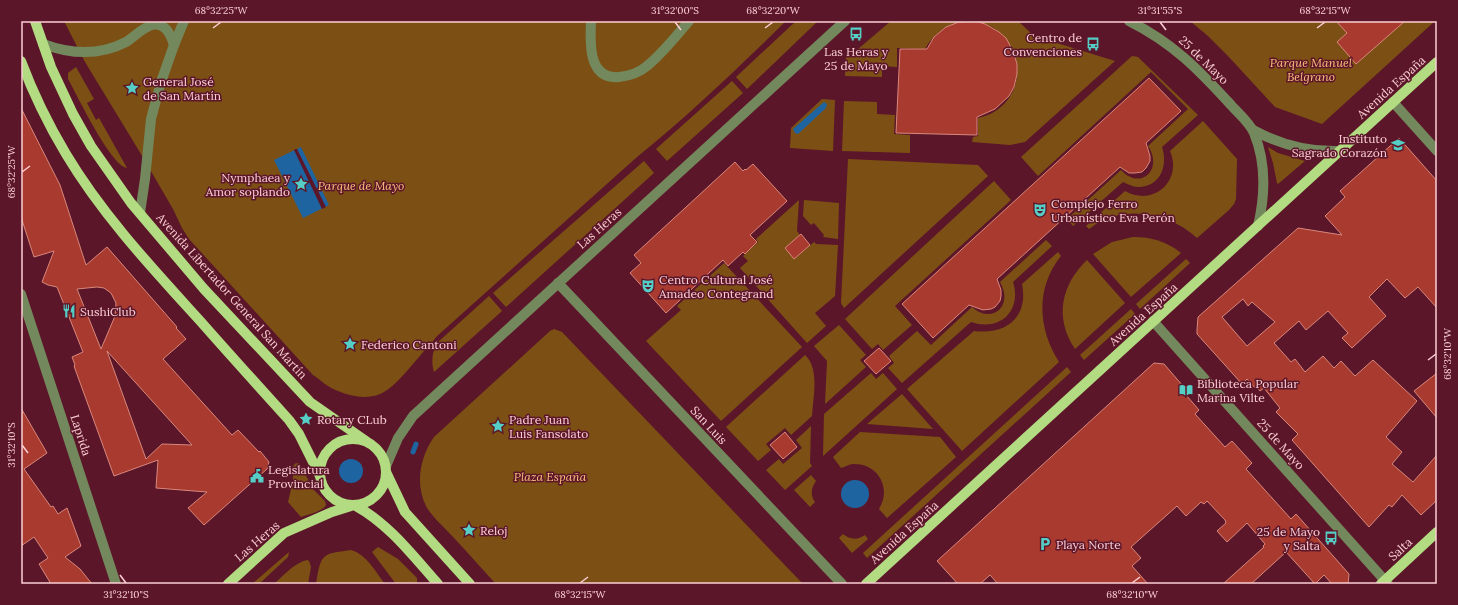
<svg xmlns="http://www.w3.org/2000/svg" width="1458" height="605" font-family="Lora,serif">
<style>
.green{fill:#7c5014}
.water{fill:#1e64a1}
.pier{fill:#5c1629}
.lines{fill:none;stroke-linecap:round;stroke-linejoin:round}
.stream{stroke:#1e64a1;stroke-width:5}
.building{fill:#a93a2f;stroke:#d9887c;fill-rule:evenodd}
.minor{stroke:#74885d;stroke-width:10}
.major{stroke:#b3dc82;stroke-width:10}
.ticks{fill:none;stroke:#fbcfd5;stroke-width:1.5}
.labels{text-anchor:middle;dominant-baseline:central;stroke-width:3;stroke-linejoin:round;paint-order:stroke}
.poi-label{font-size:12px;fill:#fbcfd5;stroke:#5c1629;text-anchor:start}
.street-label{font-size:12px;fill:#fbcfd5;stroke:#5c1629}
.park-label{font-size:12px;font-style:italic;fill:#fcc17f;stroke:#5c1629}
.neatline{fill:none;stroke:#fbcfd5;stroke-width:1.5}
.ticks-label{font-size:10px;text-anchor:middle;fill:#fbcfd5}
</style>
<rect width="100%" height="100%" fill="#5c1629"/>
<g class="green">
<path d="M64,21H786C738,68 689,115 637,157L436,337L429,347L425,350C414,362 398,384 384,392C368,402 343,395 328,386C323,383 318,378 313,375L189,239L182,228L173,209L141,154L85,62Z"/>
<polygon points="796,21 818,21 747,89 736,77"/>
<path d="M891,21H966C948,23 934,33 925,49L897,48V67L882,66V77L845,76L846,55H851Z"/>
<path d="M973,21H1018L1034,36L1115,61L1025,142L1010,145L972,142L973,137L978,136V118C1033,106 1029,29 973,21Z"/>
<polygon points="1190,21 1435,21 1322,124 1275,107 1228,56 1208,36"/>
<path d="M1132,56L1138,57L1142,61L1198,115L1162,147C1168,165 1161,187 1138,187C1133,187 1128,184 1123,182L1073,226L1067,219L1121,170C1140,191 1164,170 1148,146L1188,109L1151,72L1038,176L1021,157Z"/>
<path d="M76,67L94,99L87,103L96,120L99,118L127,168C111,166 77,95 68,79V73Z"/>
<polygon points="732,81 743,93 667,161 656,149"/>
<polygon points="822,99 835,100 833,151 790,148 791,128"/>
<polygon points="844,101 877,102 877,114 895,115 894,134 910,135 910,153 842,151"/>
<path d="M1203,121L1237,159L1236,199L1234,204L1229,210L1197,238C1174,217 1141,208 1111,217C1103,219 1096,224 1089,229L1086,226L1125,191C1153,207 1183,181 1170,151Z"/>
<polygon points="1268,147 1278,153 1305,161 1278,184 1277,183 1273,163"/>
<polygon points="848,159 978,165 988,176 844,308 841,303"/>
<polygon points="644,161 654,173 506,307 493,293"/>
<polygon points="994,181 1011,200 895,306 912,325 883,350 878,344 872,349 845,319"/>
<polygon points="799,200 797,231 800,235 785,248 794,259 814,242 816,244 838,245 835,296 815,313 826,326 807,343 740,268 748,261 743,256 758,242 756,239"/>
<polygon points="804,200 839,203 838,239 823,237 824,235 814,223 811,225 803,216"/>
<path d="M1133,237C1151,237 1166,241 1181,253L1131,297L1093,254L1112,242Z"/>
<path d="M1046,240L1052,246L1013,282C1022,311 1000,332 971,322L902,383L888,368L894,363L889,356L917,331L931,345L972,307C992,325 1014,306 1000,282Z"/>
<path d="M1058,252L1061,256C1035,288 1038,329 1059,362L962,451L907,389L974,331C1005,335 1029,318 1022,284Z"/>
<polygon points="1186,259 1190,263 1140,309 1136,304"/>
<path d="M1087,260L1125,303L1075,349C1054,318 1061,285 1087,260Z"/>
<polygon points="724,263 802,347 721,421 646,341 681,310 677,306"/>
<path d="M489,296L502,311L434,372C431,362 432,352 437,343Z"/>
<polygon points="1131,309 1135,314 1084,360 1080,355"/>
<polygon points="839,325 866,355 860,360 866,367 825,404 827,361 814,346"/>
<path d="M554,329L562,332L803,584H496C482,569 469,554 455,539C447,530 431,516 426,506C415,484 420,457 434,437L550,331Z"/>
<path d="M805,355C820,369 813,397 812,416L791,435L785,428L766,444L771,450L758,461L726,427Z"/>
<polygon points="1067,367 1071,372 867,558 863,553"/>
<polygon points="871,373 876,379 883,373 897,389 823,456 824,414"/>
<polygon points="902,394 933,429 867,424"/>
<polygon points="811,426 810,463 812,466 785,490 766,470 779,459 783,464 802,448 796,440"/>
<path d="M860,432L940,437L956,457L887,518L879,509C892,488 878,463 853,464C849,464 845,467 841,468L833,457Z"/>
<path d="M296,463L300,464L313,489L325,501L326,505C322,512 309,514 301,517L288,502L293,481V466Z"/>
<path d="M811,475L816,481C811,488 810,495 815,502L810,507L794,490Z"/>
<path d="M843,534C850,540 858,540 865,535L868,539L852,553L839,538Z"/>
<polygon points="378,547 398,559 417,578 417,584 396,584 372,552"/>
<path d="M351,550C367,555 375,571 385,584H316C321,554 321,554 351,550Z"/>
<polygon points="289,552 288,557 259,584 252,584"/>
<path d="M307,560L309,561L311,567L308,584H274C283,576 294,563 307,560Z"/>
</g>
<g class="water">
<polygon points="824,102 827,104 826,108 798,134 795,133 793,129 794,128"/>
<polygon points="301,147 329,205 303,218 274,160"/>
<circle cx="351" cy="471" r="12"/>
<circle cx="855" cy="494" r="14"/>
</g>
<polygon class="pier" points="295,149 297,149 326,207 322,209 294,150"/>
<g class="lines">
<polyline class="stream" points="413,452 416,444"/>
</g>
<g class="building">
<polygon points="975,21 985,24 999,32 1006,38 1013,51 1017,64 1017,74 1014,87 1009,96 995,109 977,117 977,135 896,133 900,49 927,49 934,37 946,27 959,22"/>
<polygon points="1336,21 1405,21 1356,64 1337,42 1347,33"/>
<polygon points="1149,78 1181,111 1146,143 1150,156 1150,161 1146,168 1142,172 1135,173 1129,173 1120,167 997,279 1001,290 1001,296 1000,301 995,307 991,309 983,310 969,305 933,338 902,304"/>
<path d="M21,108L60,185L86,265L107,247L177,327L176,328L186,339L163,359L232,435L238,430L259,452L260,451L269,462L267,469L204,525L188,508L207,492L156,488L158,460L114,476L74,366L75,365L72,357L83,352L57,287L48,285L42,282L54,251L34,257L21,217ZM97,287L104,288L111,293L116,303L115,316L101,349L77,289ZM107,351L192,445L162,444L146,459Z"/>
<path d="M1399,138L1437,181V308L1418,287L1405,298L1387,279L1369,297L1386,316L1352,348L1342,338L1348,333L1328,311L1306,330L1299,321L1274,343L1291,362L1295,359L1305,372L1323,356L1334,368L1341,361L1355,376L1373,360L1417,401L1386,437L1402,452L1392,464L1413,482L1437,455V500L1421,515L1402,495L1392,507L1389,505L1369,527L1292,440L1298,434L1276,412L1280,408L1264,388L1260,391L1256,387L1255,388L1247,379L1242,384L1197,334V330L1198,317L1298,228L1342,235L1325,216L1345,197L1340,191ZM1243,299L1248,306L1252,302L1275,322L1247,346L1222,317Z"/>
<polygon points="735,162 743,171 745,169 746,170 753,164 787,201 750,235 757,242 745,254 743,252 728,266 723,260 666,313 630,273 641,263 634,255"/>
<polygon points="801,234 810,245 794,259 785,248"/>
<polygon points="879,348 891,361 876,374 864,361"/>
<polygon points="1154,363 1164,364 1183,386 1180,388 1199,410 1195,414 1225,447 1232,441 1252,463 1246,469 1291,519 1296,514 1349,574 1348,584 1332,584 1324,575 1315,584 1286,552 1251,584 1223,584 1264,547 1263,546 1265,544 1247,523 1227,542 1217,531 1226,523 1225,520 1207,501 1204,504 1201,502 1186,516 1177,506 1131,547 1141,558 1132,566 1148,584 998,584 990,575 980,584 958,584 937,561"/>
<polygon points="1437,373 1437,418 1414,391"/>
<polygon points="21,408 47,453 24,469 51,507 53,506 58,514 67,508 81,546 65,557 80,569 92,584 51,584 39,564 48,558 34,537 21,546"/>
<polygon points="785,432 797,447 783,459 770,445"/>
</g>
<g class="lines">
<g class="minor">
<path d="M591,21C590,43 588,80 619,77C629,76 640,72 647,66C663,53 676,36 689,21"/>
<path d="M1129,21C1173,43 1198,69 1231,105C1238,113 1250,123 1254,133C1266,162 1265,196 1258,226"/>
<path d="M43,44C70,54 99,56 126,42C134,37 142,28 152,25C165,22 171,35 174,45"/>
<polyline points="1393,102 1437,151"/>
<path d="M1253,130C1279,144 1309,152 1339,151"/>
<polyline points="140,213 145,179 151,119 161,82 174,45 184,21"/>
<polyline points="558,283 842,584"/>
<polyline points="21,294 116,584"/>
<polyline points="1153,321 1388,584"/>
<polyline points="386,466 398,438 413,416 845,21"/>
</g>
<g class="major">
<polyline points="35,21 51,67 73,114 91,146 131,203 204,289 310,402 366,441"/>
<path d="M21,61C33,93 48,124 66,154C103,216 154,270 202,323C231,356 260,388 289,420L299,434L320,476"/>
<circle cx="353" cy="472" r="33"/>
<polyline points="386,472 405,512 470,584"/>
<path d="M356,506C389,524 413,556 438,584"/>
<polyline points="228,584 284,533 332,512 351,506"/>
<polyline points="866,584 1437,62"/>
<polyline points="1381,584 1437,532"/>
</g>
</g>
<path class="ticks" d="M675,22L681,30M1160,22L1166,30M213,28L221,22M765,28L773,22M1317,28L1325,22M22,172L30,166M1428,360L1436,354M22,445L28,453M120,575L126,583M580,583L588,577M1132,583L1140,577"/>
<defs>
<g id="bus-bare" transform="scale(1.08)"><path d="M-5-6H5V4H4V6H2V4H-2V6H-4V4H-5ZM-3.5-4V0h7V-4ZM-3.5 1.2v1.5H-2V1.2ZM2 1.2v1.5H3.5V1.2Z" fill="#55cec5" stroke="#5c1629" stroke-width="2.5" paint-order="stroke"/></g>
<g id="sight-bare" transform="scale(1.08)"><path d="M0-6L1.8-2.2L6-1.7L2.9 1.2L3.7 5.4L0 3.3L-3.7 5.4L-2.9 1.2L-6-1.7L-1.8-2.2Z" fill="#55cec5" stroke="#5c1629" stroke-width="2.5" paint-order="stroke"/></g>
<g id="school-bare" transform="scale(1.08)"><path d="M0-5L7-2L0 1L-7-2ZM-4 1L0 2.5L4 1V4Q0 6-4 4Z" fill="#55cec5" stroke="#5c1629" stroke-width="2.5" paint-order="stroke"/></g>
<g id="theatre-bare" transform="scale(1.08)"><path d="M-5-5.5Q0-4 5-5.5V0Q5 5 0 6Q-5 5-5 0ZM-3.3-2.5H-1v1.5H-3.3ZM1-2.5H3.3v1.5H1ZM-2.8 1Q0 5.5 2.8 1Z" fill="#55cec5" stroke="#5c1629" stroke-width="2.5" paint-order="stroke"/></g>
<g id="restaurant-bare" transform="scale(1.08)"><path d="M-5-6h1v4h1v-4h1v4h1v-4h1v5L-1.5 .5V6h-2V.5L-5-1ZM5-6V6H3V1.5H1.5Q1.5-4 5-6Z" fill="#55cec5" stroke="#5c1629" stroke-width="2.5" paint-order="stroke"/></g>
<g id="library-bare" transform="scale(1.08)"><path d="M-6-4Q-3-5.5-.7-3.5V5Q-3 3-6 4ZM6-4Q3-5.5 .7-3.5V5Q3 3 6 4Z" fill="#55cec5" stroke="#5c1629" stroke-width="2.5" paint-order="stroke"/></g>
<g id="civic-bare" transform="scale(1.08)"><path d="M-.6-6.5H3V-4.5H.6V-3L4-1V1h2V6H-6V1h2V-1L-.6-3ZM-1.2 2.5V6h2.4V2.5Z" fill="#55cec5" stroke="#5c1629" stroke-width="2.5" paint-order="stroke"/></g>
<g id="parking-bare" transform="scale(1.08)"><path d="M-3.5-5.5H1a3.5 3.5 0 0 1 0 7H-1V5.5H-3.5ZM-1-3.4V-.6H.8a1.4 1.4 0 0 0 0-2.8Z" fill="#55cec5" stroke="#5c1629" stroke-width="2.5" paint-order="stroke"/></g>
</defs>
<g fill-rule="evenodd">
<use href="#bus-bare" x="856" y="34"/>
<use href="#bus-bare" x="1093" y="44"/>
<use href="#sight-bare" x="132" y="88"/>
<use href="#school-bare" x="1398" y="145"/>
<use href="#sight-bare" x="301" y="184"/>
<use href="#theatre-bare" x="1040" y="210"/>
<use href="#theatre-bare" x="648" y="286"/>
<use href="#restaurant-bare" x="69" y="311"/>
<use href="#sight-bare" x="350" y="344"/>
<use href="#library-bare" x="1186" y="390"/>
<use href="#sight-bare" x="306" y="419"/>
<use href="#sight-bare" x="498" y="426"/>
<use href="#civic-bare" x="257" y="476"/>
<use href="#sight-bare" x="469" y="530"/>
<use href="#bus-bare" x="1331" y="538"/>
<use href="#parking-bare" x="1045" y="544"/>
</g>
<g class="labels">
<g class="poi-label">
<text x="1082" y="37" text-anchor="end">Centro de<tspan x="1082" dy="14">Convenciones</tspan></text>
<text x="856" y="51" text-anchor="middle">Las Heras y<tspan x="856" dy="14">25 de Mayo</tspan></text>
<text x="143" y="81">General José<tspan x="143" dy="14">de San Martín</tspan></text>
<text x="1387" y="138" text-anchor="end">Instituto<tspan x="1387" dy="14">Sagrado Corazón</tspan></text>
<text x="290" y="177" text-anchor="end">Nymphaea y<tspan x="290" dy="14">Amor soplando</tspan></text>
<text x="1051" y="203">Complejo Ferro<tspan x="1051" dy="14">Urbanístico Eva Perón</tspan></text>
<text x="659" y="279">Centro Cultural José<tspan x="659" dy="14">Amadeo Contegrand</tspan></text>
<text x="80" y="311">SushiClub</text>
<text x="361" y="344">Federico Cantoni</text>
<text x="1197" y="383">Biblioteca Popular<tspan x="1197" dy="14">Marina Vilte</tspan></text>
<text x="317" y="419">Rotary CLub</text>
<text x="509" y="419">Padre Juan<tspan x="509" dy="14">Luis Fansolato</tspan></text>
<text x="268" y="469">Legislatura<tspan x="268" dy="14">Provincial</tspan></text>
<text x="480" y="530">Reloj</text>
<text x="1320" y="531" text-anchor="end">25 de Mayo<tspan x="1320" dy="14">y Salta</tspan></text>
<text x="1056" y="544">Playa Norte</text>
</g>
<g class="street-label">
<text transform="translate(1204 60) rotate(44)">25 de Mayo</text>
<text transform="translate(1391 87) rotate(-42)">Avenida España</text>
<text transform="translate(599 228) rotate(-42)">Las Heras</text>
<text transform="translate(232 296) rotate(48)">Avenida Libertador General San Martín</text>
<text transform="translate(1143 314) rotate(-42)">Avenida España</text>
<text transform="translate(709 425) rotate(47)">San Luis</text>
<text transform="translate(81 435) rotate(72)">Laprida</text>
<text transform="translate(1281 444) rotate(48)">25 de Mayo</text>
<text transform="translate(904 532) rotate(-42)">Avenida España</text>
<text transform="translate(257 541) rotate(-41)">Las Heras</text>
<text transform="translate(1400 549) rotate(-43)">Salta</text>
</g>
<g class="park-label">
<text x="1311" y="62">Parque Manuel<tspan x="1311" dy="14">Belgrano</tspan></text>
<text x="361" y="185">Parque de Mayo</text>
<text x="550" y="476">Plaza España</text>
</g>
</g>
<rect width="1458" height="605" fill="none" stroke="#5c1629" stroke-width="44"/>
<rect x="22" y="22" width="1414" height="561" class="neatline"/>
<g class="ticks-label">
<text x="221" y="14">68°32'25"W</text>
<text x="675" y="14">31°32'00"S</text>
<text x="773" y="14">68°32'20"W</text>
<text x="1160" y="14">31°31'55"S</text>
<text x="1325" y="14">68°32'15"W</text>
<text transform="translate(11 172) rotate(-90)" y="4">68°32'25"W</text>
<text transform="translate(1447 354) rotate(-90)" y="4">68°32'10"W</text>
<text transform="translate(11 445) rotate(-90)" y="4">31°32'10"S</text>
<text x="126" y="598">31°32'10"S</text>
<text x="580" y="598">68°32'15"W</text>
<text x="1132" y="598">68°32'10"W</text>
</g>
</svg>
